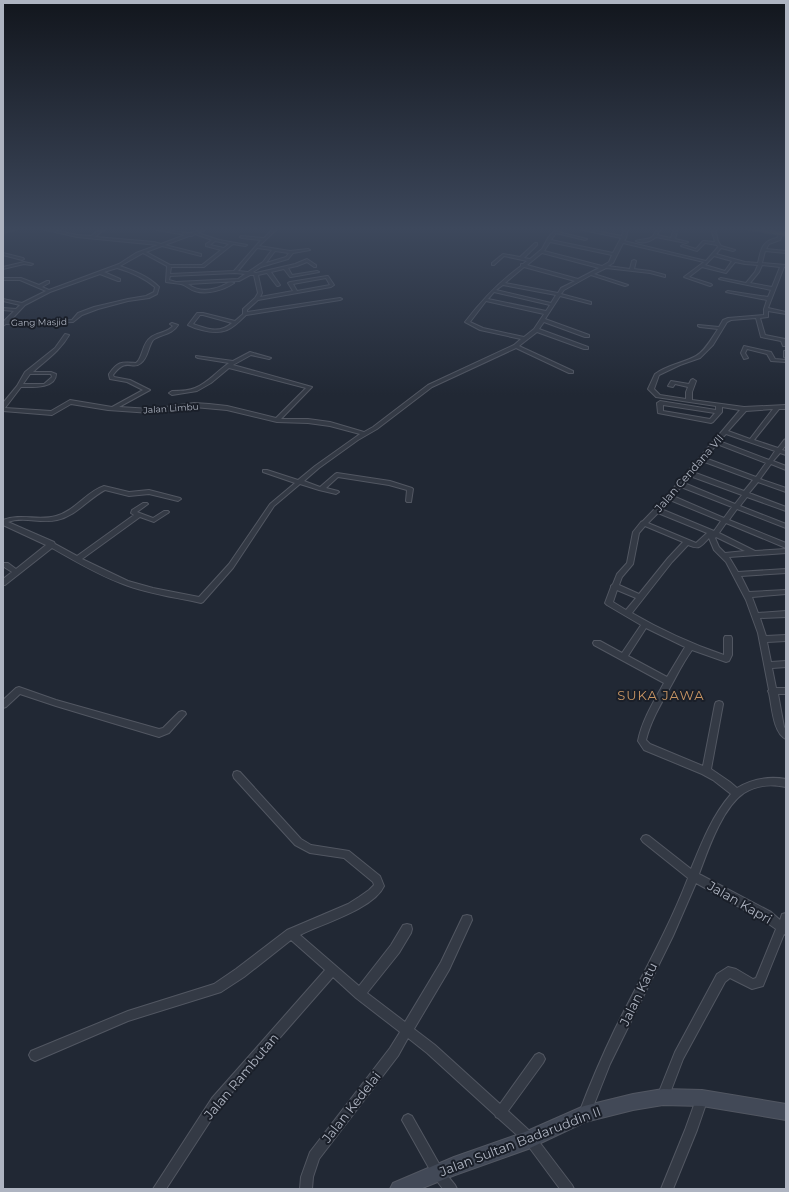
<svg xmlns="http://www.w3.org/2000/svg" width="789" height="1192" font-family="Montserrat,sans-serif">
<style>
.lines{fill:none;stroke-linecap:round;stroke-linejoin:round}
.street-casing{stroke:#525762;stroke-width:2}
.secondary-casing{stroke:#525762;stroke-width:2}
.highway-casing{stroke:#3f444f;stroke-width:2}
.street{fill:#343a45;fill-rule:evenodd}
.secondary{fill:#424957;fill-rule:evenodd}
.highway{fill:#6a6252;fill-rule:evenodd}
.labels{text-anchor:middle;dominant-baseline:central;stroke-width:4;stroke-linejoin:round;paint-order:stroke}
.far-street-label{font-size:9px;fill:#aeb4c1;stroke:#1a1f29}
.street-label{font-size:11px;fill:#aeb4c1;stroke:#1a1f29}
.quarter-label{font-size:13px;letter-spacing:1px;fill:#c89563;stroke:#1a1f29}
.near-street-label{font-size:13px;fill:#aeb4c1;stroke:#1a1f29}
</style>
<rect width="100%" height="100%" fill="#212834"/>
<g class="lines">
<g class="street-casing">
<g id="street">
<polygon points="16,228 21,228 3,233 3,231"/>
<path d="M38,228H44L77,235L91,236L102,228H106L95,237L154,242L161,244L185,235L153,229L151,228C163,228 175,232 187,233C194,234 201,228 209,228L198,233L219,240L247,245L245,246L233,244L204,267H171L170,274L234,271L261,240L242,238L240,237L241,236L264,238L274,228H278L259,246L290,251L308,249L310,250L293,253L288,259L261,267L253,272L256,273L295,264L307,259L316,265V267H314L307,262L297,266L288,268L292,275L317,271L319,272L291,277H290L284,269L271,272L280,285L278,286H277L267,273L258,275L262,293L260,297L293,291L288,283L290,282L327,276H328L334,285L331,287L258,300L247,310V312L340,298L342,299L340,300L246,315C232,329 224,336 202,330C197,329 192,327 188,325L197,313H203L235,321L243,314V309L255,298L258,293L254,275H250L239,281L188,284C198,292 210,291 222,286C226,284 230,281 234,283C224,290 207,295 195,291C190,290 186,285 181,284C176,283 171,283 166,282L167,266L143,253L120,266C134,271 148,276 159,287L157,294L149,298L128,301L98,309L82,315L73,322L6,324L3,326V322L14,311L3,310V308L16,309L20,305L3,301V299L22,303L46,291L20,280H3V278H21L39,285L47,281H49V283L42,287L49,290L119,264L136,253L158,245L77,237ZM195,234L212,240L206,244V246L221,250L202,265H170L146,252L162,246L201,256V254L165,245L189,236H192ZM215,241L229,244L224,248L210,245ZM257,248L272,250L263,262L248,272L238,271ZM275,251L289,253L286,257L266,263ZM117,268C131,272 144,278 155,287L154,292L146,296L128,299L94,307L78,313L72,320L9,322L25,305L50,292L100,274L118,281H120V279L104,272ZM235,273L245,274L238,279L176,282L169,280L170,276ZM326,278L330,285L297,291L293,284ZM200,315H203L232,323C219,334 208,329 193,324Z"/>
<path d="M557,228H561L558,232L587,239L585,240L556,233L551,240L613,253L621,238L574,228H580L622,236L624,228H628L626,238L624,241L706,261L718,247L717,245L705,243L697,251L681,246L683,245L696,249L703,241L715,242L711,228H715L718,241L721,246L735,250L733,251L721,248L716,254L745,262L758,263C761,249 762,241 777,238L779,233L781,232L783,233L780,240L769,244L766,249L786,251V253L765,251L762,263L786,265V267H784L768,308L786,312V314L768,311V317L760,318L765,335L785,339L786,346H783L781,341L761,337L756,318L731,320L727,322L713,345L700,358L680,365L659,375L654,389L660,395L686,399V392L688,387L675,384L673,387L668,386L671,381L689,384L691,380L693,379L696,381L692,392V400L744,407L786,405V409H779L754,440L778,448L784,440L786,439V445L782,450L786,451V455L780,453L773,461L786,466V470L771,464L760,479L786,488V492L758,482L749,493L786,507V511L747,497L740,506L786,524V528L737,509L729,520L786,543V548L726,523L719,533L755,551L786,549V553L729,557L738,572L786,569V573L741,576L749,592L786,590V594L752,597L758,613L786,611V617L760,618L766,636L786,635V641L767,642L771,662L786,661V667L772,668L776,688H786V694H778L784,727L786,729V739C773,733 772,706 769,693L768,691L769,690L758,633L746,600L726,562L714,550L709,538C700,547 700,550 688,545L672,562L632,613C661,630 692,644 724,655V638L725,636H731L732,638V655L729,661L726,662L692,650C684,661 678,673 672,684C662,702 651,720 646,740L650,744L703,766L715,704L716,702L719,701L722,702L723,704L711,769L730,782L737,788C752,779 769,776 786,779V787C772,784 756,785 744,793C722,808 708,850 699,874L771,912L780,920L782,914L786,913V935L784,934L763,986L752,989L730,978L725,982L683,1059L667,1101L663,1103L659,1101L657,1097L675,1052L717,974L728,967L736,969L753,979L756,978L776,929L763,920L696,883L673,936L610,1064L589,1117L585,1119L581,1117L579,1113C590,1084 602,1056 615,1029C640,979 668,930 688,878L643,842L641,839L643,836L646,835L649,836L691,869C702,842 712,816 731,794L713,780L702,774L644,750L638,741C642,720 654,701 664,683L594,645L593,643L594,641H600L622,653L641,625L607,605L605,603L611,587V586L613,584L617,574L627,563L633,532L641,522L643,521L667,496L740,410L722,407V412L713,422L711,423L658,413L657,403L660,401L716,410V406L656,397L648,389L655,374C667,365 683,363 696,356C705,351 712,338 718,329L700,327L698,326V325L719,327L723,320L728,318L764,315V309L767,300L726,292L728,291L768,297L771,290L719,279L721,278L746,283L755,272L758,265L745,264L735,262L726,273L702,267L689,277L711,284L712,285L710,286L684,277L704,262L623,243L613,263L608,266L630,269L632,261L634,260L636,261L634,269L650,271L665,275V277L650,273L606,268L594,274L628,285L625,286L591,275L564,290L561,294L591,302V304L560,296L545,319L589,335V337H585L544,322L539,329L588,347V349H584L537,332L519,346L573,371V373H569L516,348L432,387L377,429L358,440L319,468L304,481L320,487L335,474L337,473L390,481L412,488L413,489L411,502H407L406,501L407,490L389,485L338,477L326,488L338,491L339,492L336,494L319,490L300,484L274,506L233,568L203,602L201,603C175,597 148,594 123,584C98,575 75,561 52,548L5,585H3V579L12,572L4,567V563H8L16,569L46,545L3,525V520C21,513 38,521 56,516C75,511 86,492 104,486L129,492L149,490L180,498L181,499L178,501L149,494L129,496L105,490C88,499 76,516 57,520C41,524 23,516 8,522L54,542L55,544L77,556L134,515L131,513L132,510L143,503H147L148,504L137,512L153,518L164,511H168L169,512L168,513L154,522L140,517L82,559L128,581L153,588L199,597L229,564L270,504L295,483L263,472V470H267L298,480L315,466L360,434L330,426L308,423L277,422L227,410L194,407L151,413L108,410L71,404L52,415L3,411V403L17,386L25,372L55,348L65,334L69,335C60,351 46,360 33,372H51L56,374C56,389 31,387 21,387L5,408L51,411L70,400L112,407L143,390L127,382L110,379L109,375V374C118,361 121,362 136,363L138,361C143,354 143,343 150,338C157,332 167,333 173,326L170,324L172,323L178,325C172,335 161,334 153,340C148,347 148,358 141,363C132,371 127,356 113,375L114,377L130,380L150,390L119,407L151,409L194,403L209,404L227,406L276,418L306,388L229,368L211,383L197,391L172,395L169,393L172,391C179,391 188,391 195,388C208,383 217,371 229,363L198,358L196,357V356L233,361L250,352L271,358L269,359L251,355L233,365L312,387L281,419H308L330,422L364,432L373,427L428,385L514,345L521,339L480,330L465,322C482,300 499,282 521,266V264H523L527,261L504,256L494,265H492V263L503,254L520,257L535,243H537V245L524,258L530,259L542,249L548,238ZM550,242L612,255L609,262L602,266L544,251ZM542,253L599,268L578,279L527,265ZM714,256L732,261L725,271L705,265ZM762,265L780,267L772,287L750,283L759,272ZM524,267L575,281L561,288L558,293L505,283ZM503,285L556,295L551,303L496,290ZM494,292L550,305L546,311L488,299ZM486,301L544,314L534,329L524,337L483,328L470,322ZM30,374H51L52,377L44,384H23ZM663,405L715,413L710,419L663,411ZM773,409L750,439L728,431L746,411ZM726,434L775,451L769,460L719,441ZM717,444L766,463L756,477L705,458ZM702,461L753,480L744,491L693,472ZM690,476L742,495L735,504L684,483ZM681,487L732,507L724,518L673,496ZM670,500L721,521L714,531L661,509ZM658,513L707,533L696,543L648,523ZM645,526L683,542L668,558L639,594L619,585L622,577L633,564L639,533ZM716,537L745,551L725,553L719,547L715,538ZM617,590L636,598L626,610L613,602ZM646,628L685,647L667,677L628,656Z"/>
<path d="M657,228H661L657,235L671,238L674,228H678L675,239L688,242L686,243L656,237C650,242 643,244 636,241C647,237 652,243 657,228Z"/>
<polygon points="3,253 23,258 24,259 22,260 3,255"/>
<polygon points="24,262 33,264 31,265 24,264 3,269 3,267"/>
<polygon points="744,346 771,352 775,359 786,360 786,362 771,361 767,354 747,349 745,353 748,358 744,359 741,353"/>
<polygon points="784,351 786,351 786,358 784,357"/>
<polygon points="19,687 56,700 159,729 163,728 179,712 182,711 185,712 186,714 169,733 159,737 56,706 20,694 6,707 3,708 3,700 16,688"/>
<path d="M237,771L240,772L301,839L311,845L349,851L380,876L384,886C374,909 321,924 300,935L359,986L391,945L403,925L407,924L411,925L412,929L411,933L399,953L367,993L405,1022L441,962L463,916L467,915L471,916L472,920L449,970L414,1029L435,1045L500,1104L535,1055L539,1053L543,1055L545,1059L543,1063L508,1111L534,1135L572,1185L574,1189H560L526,1143L498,1118L496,1117L495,1115L427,1053L408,1038L398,1056L319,1159L313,1177L312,1189H300L301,1177L310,1152L390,1048L400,1032L356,998L333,977L220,1106L166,1189H153L212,1098L325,970L291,940L244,977L221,992L128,1021L35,1061L31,1059L29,1055L31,1051L128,1011L214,984L236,969L287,930L348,904L359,897L369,890L374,885L373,882L344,858L310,853L295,845L234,778L233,775L234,772Z"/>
<polygon points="702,1092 706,1094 708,1098 697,1130 673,1189 661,1189 685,1130 698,1094"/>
<polygon points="408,1114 412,1116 442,1169 455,1185 457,1189 443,1189 434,1177 402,1120 404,1116"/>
</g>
</g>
<g class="secondary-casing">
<polygon id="secondary" points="663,1089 702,1090 786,1104 786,1120 702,1106 663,1105 633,1110 585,1122 528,1149 455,1175 420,1189 390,1189 393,1183 454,1157 525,1132 584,1106 633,1094"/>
</g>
<g class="highway-casing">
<polygon id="highway" points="738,228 753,228 786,232 786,236"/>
</g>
<use href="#street" class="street"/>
<use href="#secondary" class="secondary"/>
<use href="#highway" class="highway"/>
</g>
<linearGradient id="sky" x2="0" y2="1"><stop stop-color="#12161d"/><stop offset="0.58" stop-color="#3d485c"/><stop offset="1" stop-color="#3d485c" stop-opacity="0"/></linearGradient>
<rect width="789" height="395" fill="url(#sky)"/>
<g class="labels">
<g class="far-street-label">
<text transform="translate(39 322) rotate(-1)">Gang Masjid</text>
<text transform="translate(171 408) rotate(-4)">Jalan Limbu</text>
</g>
<g class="street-label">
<text transform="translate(689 473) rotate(-49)">Jalan Cendana VII</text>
</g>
<g class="quarter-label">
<text x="661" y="695">SUKA JAWA</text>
</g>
<g class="near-street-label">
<text transform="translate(740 902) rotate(30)">Jalan Kapri</text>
<text transform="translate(638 994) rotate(-64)">Jalan Katu</text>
<text transform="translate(241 1076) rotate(-50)">Jalan Rambutan</text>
<text transform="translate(351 1107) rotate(-52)">Jalan Kedelai</text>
<text transform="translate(520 1141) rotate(-21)">Jalan Sultan Badaruddin II</text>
</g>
</g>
<rect width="789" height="1192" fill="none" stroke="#aeb4c1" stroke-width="8"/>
</svg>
